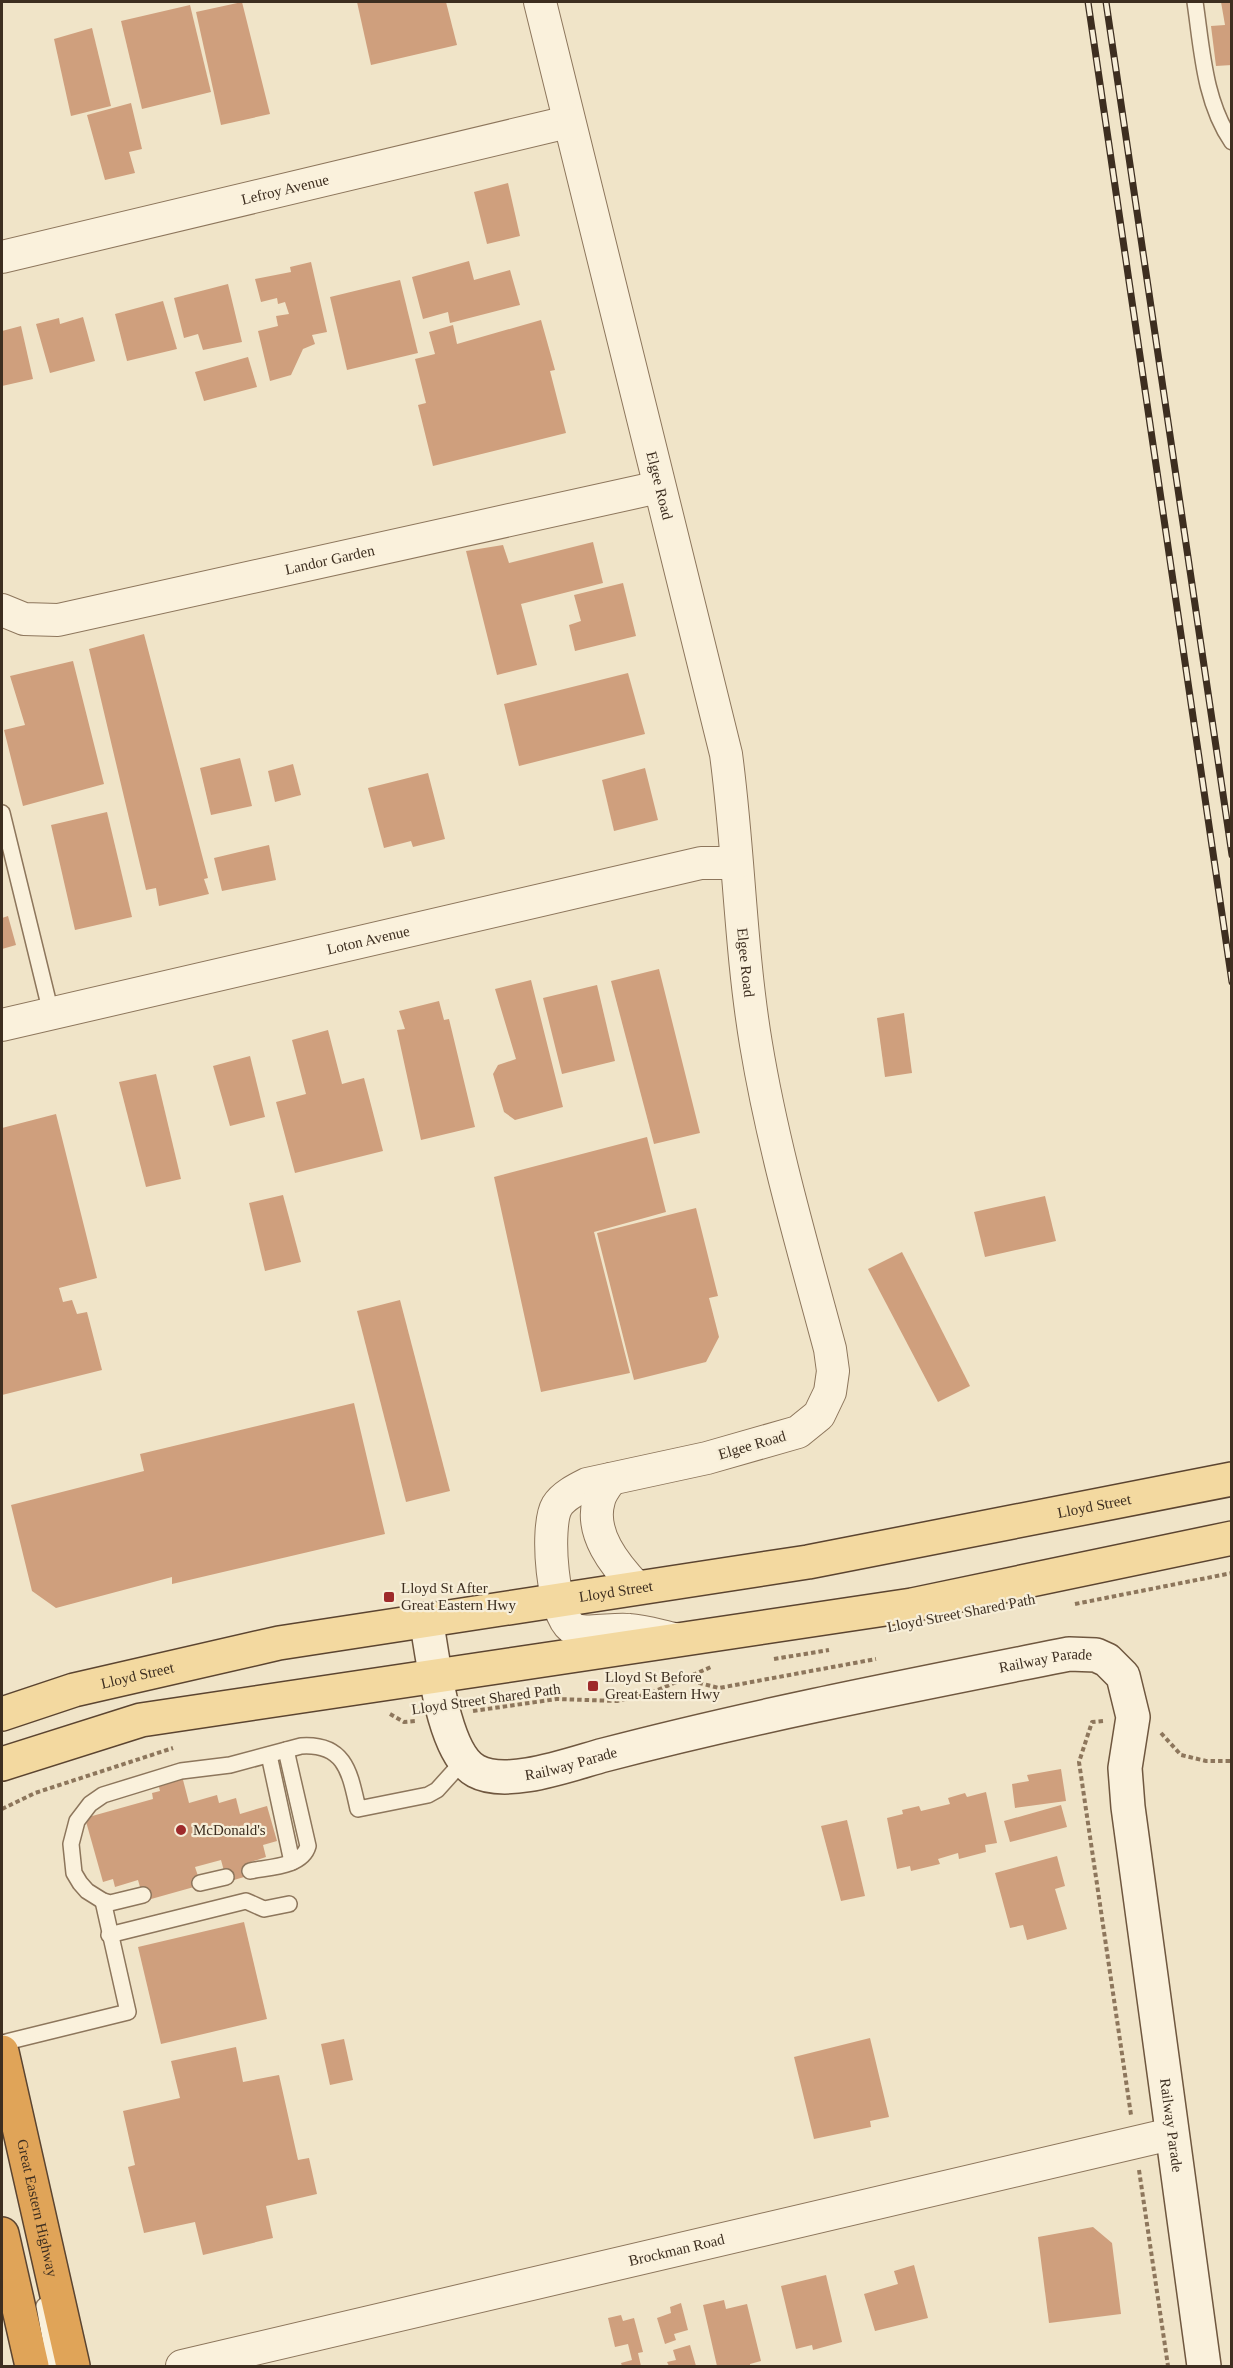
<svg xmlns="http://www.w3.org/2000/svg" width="1233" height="2368" font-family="Georgia,serif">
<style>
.building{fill:#cf9f7d}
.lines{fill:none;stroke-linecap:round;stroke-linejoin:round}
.lane-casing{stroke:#8d765c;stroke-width:18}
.street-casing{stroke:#8d765c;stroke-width:34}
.secondary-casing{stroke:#6f573f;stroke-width:36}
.primary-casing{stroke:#5b4430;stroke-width:36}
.highway-casing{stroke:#5b4430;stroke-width:36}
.path{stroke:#8d765c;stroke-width:4;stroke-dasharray:4.5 3;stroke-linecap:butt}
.lane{stroke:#faf1dc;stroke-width:15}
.street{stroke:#faf1dc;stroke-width:32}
.secondary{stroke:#faf1dc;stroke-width:33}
.primary{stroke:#f3d9a0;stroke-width:33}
.highway{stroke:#e0a458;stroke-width:33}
.rail-casing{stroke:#3d2e20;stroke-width:7}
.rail{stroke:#f7eed8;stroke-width:4.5;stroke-dasharray:14;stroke-linecap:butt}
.poi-dot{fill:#9e2a2b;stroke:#f7eed8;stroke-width:2}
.labels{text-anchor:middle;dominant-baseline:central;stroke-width:4.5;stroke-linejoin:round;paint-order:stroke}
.street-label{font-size:15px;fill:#3d2e20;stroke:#f7eed8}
.poi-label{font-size:15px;fill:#3d2e20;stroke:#f7eed8;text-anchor:start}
</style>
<rect width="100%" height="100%" fill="#f0e4c8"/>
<g class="building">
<polygon points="242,2 270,114 221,125 196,12"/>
<polygon points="357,2 446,2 457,45 371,65"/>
<polygon points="1221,2 1232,2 1232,65 1216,66 1211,26 1225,25"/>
<polygon points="190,5 211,92 142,109 121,21"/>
<polygon points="92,28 111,106 71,116 54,39"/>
<polygon points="131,103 142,149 129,152 135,173 105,180 87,115"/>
<polygon points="508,183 520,236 487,244 474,192"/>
<polygon points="469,261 474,280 510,270 520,305 450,323 448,312 423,319 412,277"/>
<polygon points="311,262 327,332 312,335 315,344 303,349 291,375 270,381 258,331 278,326 276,316 289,314 285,302 278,304 277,298 261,302 255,279 291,272 290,267"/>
<polygon points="400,280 418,353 347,370 330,297"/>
<polygon points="228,284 242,342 203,350 198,334 184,338 174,298"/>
<polygon points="163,301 177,349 127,361 115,314"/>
<polygon points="83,317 95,361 50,373 36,324 59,318 60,324"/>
<polygon points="541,320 555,370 550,371 566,433 433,466 418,405 426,403 415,359 435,354 429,332 453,325 457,344"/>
<polygon points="21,326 33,379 2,386 2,331"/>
<polygon points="248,357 257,387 204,401 195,372"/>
<polygon points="593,542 603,583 521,604 537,665 497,675 466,551 503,545 509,563"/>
<polygon points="623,583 636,636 575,651 569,625 581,621 574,595"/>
<polygon points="144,634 208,878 204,879 209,894 159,906 156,888 146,890 89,649"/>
<polygon points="73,661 104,784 23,806 4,730 25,725 10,676"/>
<polygon points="628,673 645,734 519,766 504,704"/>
<polygon points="240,758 252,806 211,815 200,768"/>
<polygon points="293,764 301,795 275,802 268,771"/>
<polygon points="645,768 658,820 614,831 602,780"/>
<polygon points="428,773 445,839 413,847 411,841 384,848 368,788"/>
<polygon points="107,812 132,917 75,930 51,825"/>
<polygon points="269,845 276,880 222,891 214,858"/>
<polygon points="8,916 16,945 2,949 2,918"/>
<polygon points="659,969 700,1133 654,1144 611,981"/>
<polygon points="531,980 563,1107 515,1120 504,1112 493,1074 498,1065 516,1059 495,989"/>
<polygon points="597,985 615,1061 562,1074 543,998"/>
<polygon points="439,1001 444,1020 449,1019 475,1127 421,1140 397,1030 405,1029 399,1011"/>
<polygon points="904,1013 912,1073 885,1077 877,1018"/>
<polygon points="328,1030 342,1084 364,1078 383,1151 295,1173 276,1102 306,1094 292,1040"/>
<polygon points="250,1056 265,1117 230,1126 213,1066"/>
<polygon points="156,1074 181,1179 146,1187 119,1082"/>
<polygon points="56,1114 97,1278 59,1288 63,1302 72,1300 77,1314 87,1312 102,1370 2,1395 2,1128"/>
<polygon points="647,1137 666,1212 594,1232 630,1373 541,1392 494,1177"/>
<polygon points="283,1195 301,1262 265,1271 249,1203"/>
<polygon points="1045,1196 1056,1241 985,1257 974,1212"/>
<polygon points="696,1208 718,1296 709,1298 719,1337 706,1362 634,1380 597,1233"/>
<polygon points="902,1252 970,1386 938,1402 868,1269"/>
<polygon points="400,1300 450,1491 406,1502 357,1311"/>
<polygon points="354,1403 385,1534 172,1584 172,1577 56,1608 32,1591 11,1505 144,1471 140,1454"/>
<polygon points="1061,1769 1066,1801 1015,1808 1012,1784 1029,1781 1027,1775"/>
<polygon points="182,1776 189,1803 217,1795 219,1803 236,1798 240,1814 267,1806 277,1841 263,1845 266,1857 248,1863 251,1875 227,1882 221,1860 195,1867 201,1885 144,1901 138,1880 115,1887 113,1879 103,1882 85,1818 153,1799 152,1793 160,1791 158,1783"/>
<polygon points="986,1792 997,1843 985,1845 986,1852 959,1859 958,1853 938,1859 940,1864 911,1871 910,1866 897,1869 887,1818 903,1814 902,1810 919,1806 921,1811 950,1804 948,1798 965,1793 967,1797"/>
<polygon points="1061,1805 1067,1827 1010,1842 1004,1821"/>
<polygon points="847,1820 865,1896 841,1901 821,1826"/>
<polygon points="1057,1856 1065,1886 1055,1889 1067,1929 1027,1940 1023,1925 1010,1928 995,1873"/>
<polygon points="244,1922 267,2019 161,2044 138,1947"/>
<polygon points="870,2038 889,2117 870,2121 871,2127 814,2139 794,2057"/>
<polygon points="344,2039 353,2080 330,2085 321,2044"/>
<polygon points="236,2047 243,2082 279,2075 298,2160 309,2158 317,2194 266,2206 273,2238 203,2255 195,2222 144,2233 128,2167 135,2165 123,2111 180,2098 171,2061"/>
<polygon points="1093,2227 1112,2243 1121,2314 1049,2323 1038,2237"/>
<polygon points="914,2265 928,2318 875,2331 864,2294 898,2284 894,2271"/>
<polygon points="826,2275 842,2342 813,2350 812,2345 796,2349 781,2286"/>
<polygon points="724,2300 726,2309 747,2304 761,2361 750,2364 750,2366 717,2366 703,2305"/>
<polygon points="681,2303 688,2330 674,2334 676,2340 665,2344 657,2318 671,2313 670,2307"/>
<polygon points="621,2315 623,2321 634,2318 643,2352 638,2353 641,2366 622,2366 621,2363 632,2360 628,2344 615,2347 608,2318"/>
<polygon points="690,2345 696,2366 669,2366 667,2362 676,2360 673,2350"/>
</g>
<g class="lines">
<g class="lane-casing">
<g id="lane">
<path d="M1195,2C1202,49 1204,101 1232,142"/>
<polyline points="2,813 51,1013"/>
<polyline points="269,1755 292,1862"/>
<path d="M250,1871C269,1867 302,1867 308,1846L286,1750"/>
<polyline points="200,1883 226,1877"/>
<path d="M143,1895L110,1903L103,1901L87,1891L80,1883L74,1873L71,1844L77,1821L90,1804L103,1795L181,1771L230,1765L301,1746C346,1743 350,1774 358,1809L428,1795L437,1790L464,1760"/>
<polyline points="109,1935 246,1901 264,1909 289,1904"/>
<polyline points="2,2043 128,2012 103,1901"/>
<polyline points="44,2306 55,2366"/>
</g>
</g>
<g class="street-casing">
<g id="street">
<path id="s1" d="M540,2L726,754C739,850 740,948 756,1044C773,1147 803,1248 830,1349L833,1371L830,1392L819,1415L798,1432L707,1458L587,1484C577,1489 563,1496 557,1506C545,1526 552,1619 574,1629C588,1635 613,1628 629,1630C645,1631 660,1636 675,1639"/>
<path id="s2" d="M2,257L568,122"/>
<path id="s3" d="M2,610L24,619L58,620L659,487"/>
<path id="s4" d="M2,1025L701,863H736"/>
<path d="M611,1479C607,1485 601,1492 599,1500C589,1533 615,1565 637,1588"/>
<path id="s5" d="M182,2366L1171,2134"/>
</g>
</g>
<g class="secondary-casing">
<g id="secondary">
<path id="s6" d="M426,1619C433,1655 442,1753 476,1771C507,1788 571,1764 604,1755C757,1715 913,1685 1069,1654L1096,1655L1107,1660L1123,1676L1133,1717L1125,1768L1128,1807L1204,2366"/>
</g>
</g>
<g class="primary-casing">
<g id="primary">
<path id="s7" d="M2,1714L74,1690L279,1643L808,1562L1232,1479"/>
<polyline points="2,1764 141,1720 912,1605 1232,1538"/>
</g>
</g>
<g class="highway-casing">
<g id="highway">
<path id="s8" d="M2,2052L73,2366"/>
<polyline points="2,2234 32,2366"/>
</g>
</g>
<g class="path">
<polyline points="1075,1604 1232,1573"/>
<polyline points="774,1659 829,1650"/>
<polyline points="684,1679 719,1688 876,1659"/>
<polyline points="473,1711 557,1699 617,1701 651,1693 711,1667"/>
<polyline points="390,1714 404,1722 416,1721"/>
<polyline points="1103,1721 1092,1722 1079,1762 1131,2115"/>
<polyline points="1161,1733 1181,1755 1206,1761 1232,1761"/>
<polyline points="2,1809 35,1793 173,1748"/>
<polyline points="1139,2170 1168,2366"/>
</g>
<use href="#lane" class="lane"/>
<use href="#street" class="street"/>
<use href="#secondary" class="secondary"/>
<use href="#primary" class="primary"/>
<use href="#highway" class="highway"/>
<g class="rail-casing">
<g id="rail">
<polyline points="1088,2 1232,982"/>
<polyline points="1106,2 1232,855"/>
</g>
</g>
<use href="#rail" class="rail"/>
</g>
<g class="poi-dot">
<rect x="383" y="1591" width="12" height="12" rx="3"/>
<rect x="587" y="1680" width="12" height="12" rx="3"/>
<circle cx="181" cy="1830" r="6"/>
</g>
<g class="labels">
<g class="street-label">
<text stroke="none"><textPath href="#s2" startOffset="291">Lefroy Avenue</textPath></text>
<text stroke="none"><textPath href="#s1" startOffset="498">Elgee Road</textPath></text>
<text stroke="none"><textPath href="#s3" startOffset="336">Landor Garden</textPath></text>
<text stroke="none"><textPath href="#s4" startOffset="376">Loton Avenue</textPath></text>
<text stroke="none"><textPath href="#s1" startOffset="984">Elgee Road</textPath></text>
<text transform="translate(752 1445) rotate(-16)">Elgee Road</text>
<text stroke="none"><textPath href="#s7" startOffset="1113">Lloyd Street</textPath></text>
<text stroke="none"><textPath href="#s7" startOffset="627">Lloyd Street</textPath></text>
<text transform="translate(961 1613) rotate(-11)">Lloyd Street Shared Path</text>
<text stroke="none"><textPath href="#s6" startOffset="747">Railway Parade</textPath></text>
<text stroke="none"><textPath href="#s7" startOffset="141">Lloyd Street</textPath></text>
<text transform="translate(486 1699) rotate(-8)">Lloyd Street Shared Path</text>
<text stroke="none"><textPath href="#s6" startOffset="261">Railway Parade</textPath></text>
<text stroke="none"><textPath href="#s6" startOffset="1287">Railway Parade</textPath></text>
<text stroke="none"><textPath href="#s8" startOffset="160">Great Eastern Highway</textPath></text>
<text stroke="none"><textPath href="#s5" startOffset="508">Brockman Road</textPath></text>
</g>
<g class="poi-label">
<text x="401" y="1588">Lloyd St After<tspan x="401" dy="17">Great Eastern Hwy</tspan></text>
<text x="605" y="1677">Lloyd St Before<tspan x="605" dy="17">Great Eastern Hwy</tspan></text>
<text x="193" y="1830">McDonald's</text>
</g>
</g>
<rect width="1233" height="2368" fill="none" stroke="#3d2e20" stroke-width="6"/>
</svg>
